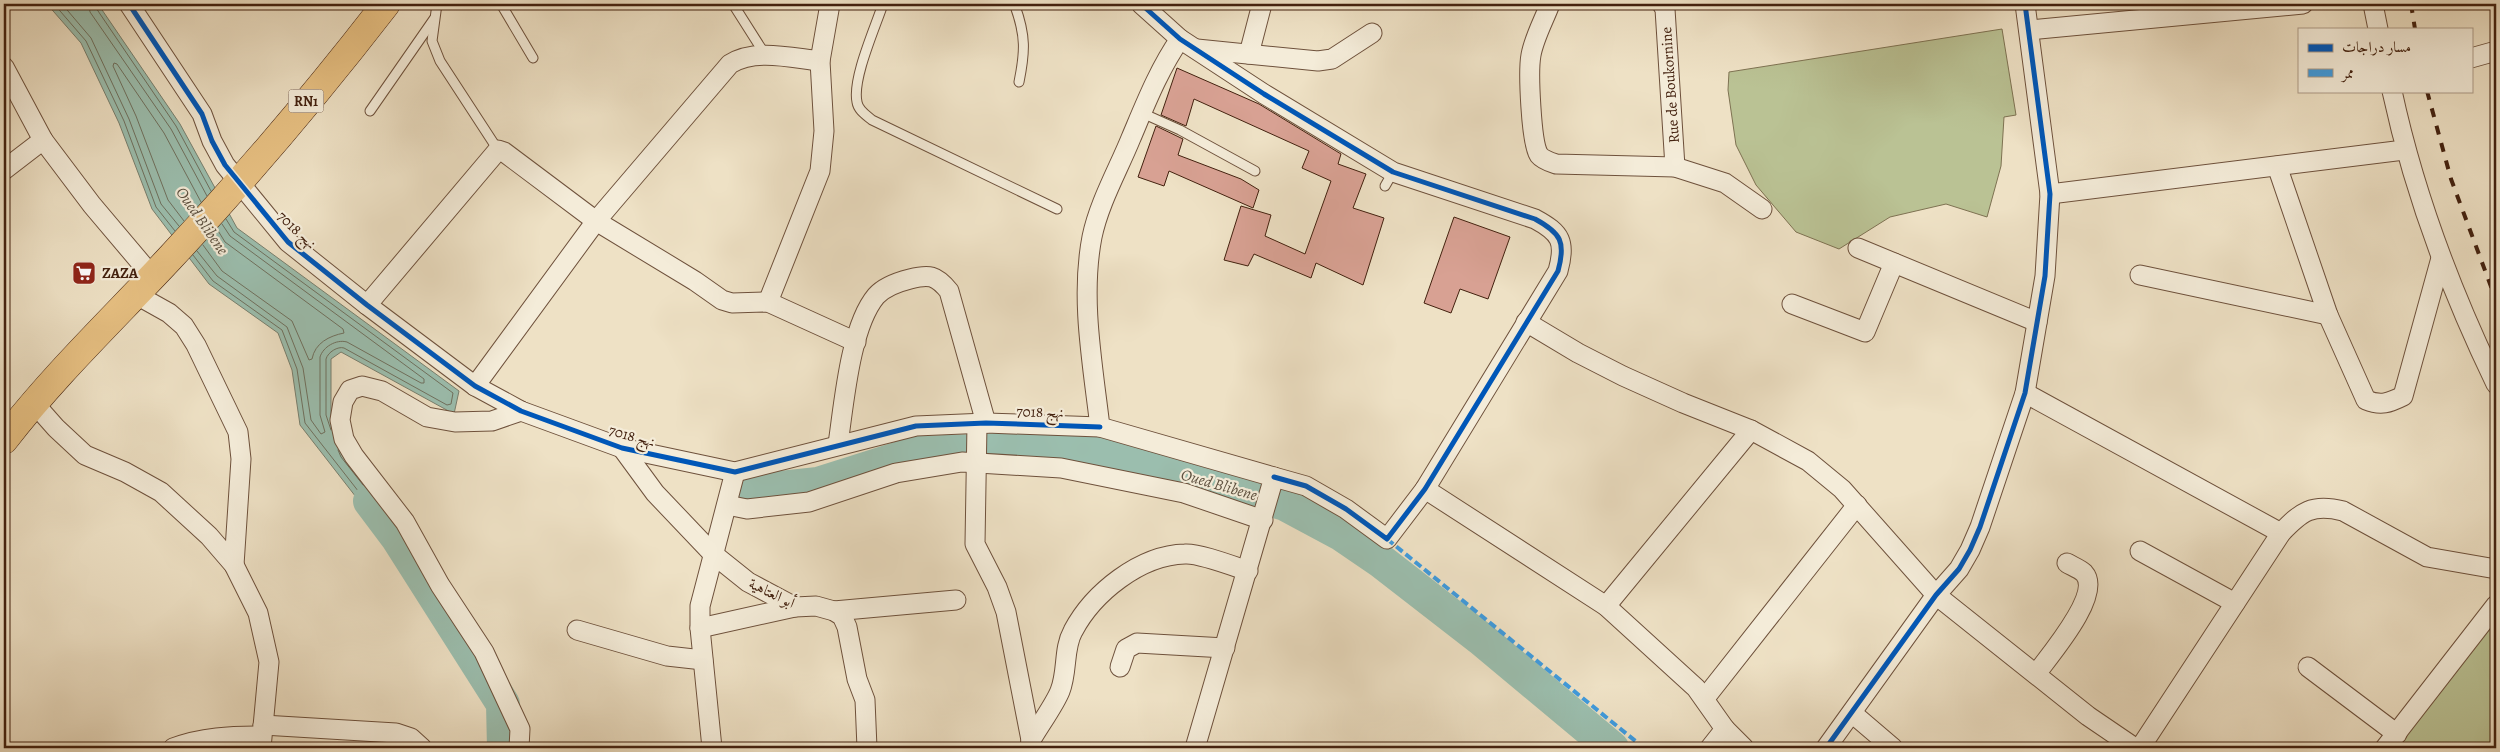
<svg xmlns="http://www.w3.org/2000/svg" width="2500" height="752" font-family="Alegreya,Amiri,serif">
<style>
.green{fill:#bac294;stroke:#7e7252}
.water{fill:#9bbeae;stroke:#787f6e}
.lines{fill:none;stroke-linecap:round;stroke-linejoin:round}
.shore{stroke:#6f705e;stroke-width:1}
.river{stroke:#9bbeae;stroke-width:34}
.building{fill:#d8a193;stroke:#43210f}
.service-casing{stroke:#6e513c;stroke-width:11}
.minor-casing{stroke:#6e513c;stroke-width:21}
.primary-casing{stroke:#43210f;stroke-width:29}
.service{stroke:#f4ecd9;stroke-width:9}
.minor{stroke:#f4ecd9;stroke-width:19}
.primary{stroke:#e7c082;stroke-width:28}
.rail{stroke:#43210f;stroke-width:4;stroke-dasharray:9 9;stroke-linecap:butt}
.quiet{stroke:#3f9bde;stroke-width:4;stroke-dasharray:8 4;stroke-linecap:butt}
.cycleway-casing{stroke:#f4ecd9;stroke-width:8}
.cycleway{stroke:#0057b8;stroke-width:5}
.labels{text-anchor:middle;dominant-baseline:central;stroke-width:4.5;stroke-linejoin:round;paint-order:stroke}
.shield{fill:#f4ecd9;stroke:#785e4c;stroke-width:1}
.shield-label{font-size:14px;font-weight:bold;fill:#43210f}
.street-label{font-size:15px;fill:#43210f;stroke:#f4ecd9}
.poi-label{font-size:15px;font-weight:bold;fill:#43210f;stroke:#f4ecd9;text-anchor:start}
.water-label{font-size:16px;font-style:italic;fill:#5d503f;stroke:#f4ecd9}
</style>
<rect width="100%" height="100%" fill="#eee1c5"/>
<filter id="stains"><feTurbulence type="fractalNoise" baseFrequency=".004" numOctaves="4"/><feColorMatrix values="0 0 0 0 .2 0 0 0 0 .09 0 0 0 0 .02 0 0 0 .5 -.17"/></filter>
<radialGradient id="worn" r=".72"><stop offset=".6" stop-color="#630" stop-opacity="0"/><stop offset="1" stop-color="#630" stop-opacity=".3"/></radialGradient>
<g class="green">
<polygon points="2002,29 2016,115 2004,117 2001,166 1987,217 1946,204 1890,217 1839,249 1796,232 1756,185 1736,145 1728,90 1729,72"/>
<polygon points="2496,619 2496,748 2394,748"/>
</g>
<polygon class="water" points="47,4 98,4 180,124 237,228 459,391 454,414 341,352 331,359 331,415 345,454 406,532 391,542 300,425 292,370 278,333 209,284 152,209 119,123 81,43"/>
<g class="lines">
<g class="shore">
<polyline points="54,4 86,41 124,121 156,207 175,231"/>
<polyline points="62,4 91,38 129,119 161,204 179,226"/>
<polyline points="89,4 90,12 171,129 207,196"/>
<polyline points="95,4 96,8 176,126 211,191"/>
<path d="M226,219L234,232L453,393L451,404L447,405L344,348C338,346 328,352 326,359V415L331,430"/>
<polyline points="184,221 168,200 136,116 113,66 114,63 117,64 164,133 201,202"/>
<path d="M203,245L222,271L292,321L309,360L312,359C315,343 329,336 344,333L343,329L225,242L217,229"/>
<path d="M197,251L217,276L287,327L303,368L311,420L321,434L325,432L320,415V357C323,347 336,339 347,342L421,383H424V379L230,236L222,224"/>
<polyline points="193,255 213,281 282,330 297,369 305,423 391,533 397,530"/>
<polyline points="338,450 341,457 371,495"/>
</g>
<g class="river">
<polyline points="750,491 818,484 916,453 1059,448 1115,455 1285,504 1341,534 1382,562 1480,638 1612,748"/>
<polyline points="370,501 397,537 503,704 504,748"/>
</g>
</g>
<g class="building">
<polygon points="1177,68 1259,104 1341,154 1338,164 1366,174 1353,208 1384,218 1363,285 1316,263 1311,278 1254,254 1248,266 1224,260 1241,206 1271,215 1265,236 1305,254 1331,181 1302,168 1309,151 1194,99 1186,126 1161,115"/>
<polygon points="1156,126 1183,139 1178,155 1241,179 1259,190 1253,208 1169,171 1164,186 1138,177"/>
<polygon points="1454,217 1510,237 1488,299 1460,289 1451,313 1424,303"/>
</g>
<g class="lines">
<g class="service-casing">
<g id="service">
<polyline points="437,4 432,41 440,61 498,150"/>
<polyline points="501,4 533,58"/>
<polyline points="733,4 766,56"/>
<path d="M883,4C875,28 852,79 857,102C858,110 866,115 872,120L1057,209"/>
<path d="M1010,4L1015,6C1026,36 1025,52 1019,82"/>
<polyline points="370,111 434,19"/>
<polyline points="1142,113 1180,130 1255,171"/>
<polyline points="1385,186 1393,172"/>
</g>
</g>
<g class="minor-casing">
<g id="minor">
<polyline points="129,4 202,114 212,141 225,165 288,242 367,305 475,386 521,411 622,448 735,472 916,426 986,423 1100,427"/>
<path d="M1141,4L1180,39L1264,94L1393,172L1535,219C1561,233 1566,242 1558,271L1425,489L1387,539L1346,509L1306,486L1274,477"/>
<path d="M1550,4C1544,20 1534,38 1531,55C1528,71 1531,143 1539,155C1543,160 1550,162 1556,164L1675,167L1725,183L1762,209"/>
<polyline points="1662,4 1665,9 1675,167"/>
<polyline points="2373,4 2378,29"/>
<polyline points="2029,30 2303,4"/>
<path d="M1180,39C1159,69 1145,105 1131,138C1118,170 1099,203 1092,237C1080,299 1093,366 1100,427L1274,477L1195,748"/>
<polyline points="1197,49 1318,61 1332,59 1372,33"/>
<polyline points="1249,54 1262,4"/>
<polyline points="2471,58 2496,51"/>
<polyline points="4,67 43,140"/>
<path d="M2392,91C2414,193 2451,291 2496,384"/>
<path d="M2277,166L2328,315L2366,400C2381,406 2389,403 2403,396L2441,258"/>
<polyline points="4,170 43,140 92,205 152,276"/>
<polyline points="2050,194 2404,150"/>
<polyline points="1858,248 2037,322"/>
<polyline points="2140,275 2328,315"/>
<polyline points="135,294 169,313 184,326 196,345 238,432 241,459 234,565"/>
<polyline points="768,302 820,171 824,131 820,61 830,4"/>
<polyline points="1792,304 1865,332 1894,263"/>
<polyline points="367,305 498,150 504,152 596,221 695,281 722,300 732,303 768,302 856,342"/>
<polyline points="1526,322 1578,353 1623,376 1683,403 1751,430 1808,461 1842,489 1936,595 2088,716 2135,748"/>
<path d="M475,386L596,221L730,64C755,48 792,58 820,61"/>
<polyline points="2025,393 2281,533"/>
<polyline points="33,402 56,428 85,455 125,472 161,492 209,536 234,565 258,613 269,662 261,748"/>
<polyline points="977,424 975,544 997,587 1006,612 1031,740 1030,748"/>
<path d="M838,444C844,404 850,327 876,296C884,287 898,282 910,279C929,274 936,275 949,291L986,423"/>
<polyline points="622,448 655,493 713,554 748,582 795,607 816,606 834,611 842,616 847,627 857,679 865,700 867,748"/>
<polyline points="1425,489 1606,606 1696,688 1725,729"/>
<polyline points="727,505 747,509 809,502 896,473 962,462 1061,468 1184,493 1263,520"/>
<polyline points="2140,551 2235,603"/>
<polyline points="1606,606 1751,430"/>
<polyline points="834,611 956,600"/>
<polyline points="700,628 795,607"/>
<polyline points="577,630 667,656 703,660"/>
<polyline points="1120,667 1126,649 1137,643 1225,648"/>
<polyline points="2308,667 2397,734"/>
<path d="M2036,674C2049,656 2103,594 2084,573C2080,569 2072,566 2067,563"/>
<polyline points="1705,698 1857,505"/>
<polyline points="1852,713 1893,748"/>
<polyline points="263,725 396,733 411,738 422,748"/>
<path d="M1031,740C1039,726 1055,704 1060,691C1068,671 1063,649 1073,631C1093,593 1140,555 1185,554C1199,553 1233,566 1248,571"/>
<path d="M173,748C202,737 231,736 261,736"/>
<polyline points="519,748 520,729 484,652 440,585 405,522 354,456 344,439 340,420 343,402 350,390 362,386 382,391 427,417 455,422 492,421 521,411"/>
<polyline points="712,748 700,628 700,606 735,472"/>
<polyline points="1710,748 1725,729 1744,748"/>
<polyline points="1826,748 1936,595 1959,569 1970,550 1980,527 2025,393 2045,276 2050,194 2025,4"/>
<path d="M2140,748L2281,533C2301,512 2312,503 2343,511L2427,557L2496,569"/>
<polyline points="2385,748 2496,605"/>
</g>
</g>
<g class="primary-casing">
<path id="primary" d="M4,440C54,375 114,318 170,258C246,177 318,92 386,4"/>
</g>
<use href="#service" class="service"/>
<use href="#minor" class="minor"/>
<use href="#primary" class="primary"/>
<g class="rail">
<polyline points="2411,4 2415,29"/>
<polyline points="2427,91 2451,179 2496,300"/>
</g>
<polyline class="quiet" points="1387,539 1644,748"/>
<g class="cycleway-casing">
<g id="cycleway">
<polyline points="129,4 202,114 212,141 225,165 288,242 367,305 475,386 521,411 622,448 735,472 916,426 986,423 1100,427"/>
<path d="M1141,4L1180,39L1264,94L1393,172L1535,219C1561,233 1566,242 1558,271L1425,489L1387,539L1346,509L1306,486L1274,477"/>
<polyline points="1826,748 1936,595 1959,569 1970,550 1980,527 2025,393 2045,276 2050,194 2025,4"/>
</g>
</g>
<use href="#cycleway" class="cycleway"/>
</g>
<defs>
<g id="supermarket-square" transform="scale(1.25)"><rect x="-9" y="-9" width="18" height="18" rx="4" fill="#8f2418" stroke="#f4ecd9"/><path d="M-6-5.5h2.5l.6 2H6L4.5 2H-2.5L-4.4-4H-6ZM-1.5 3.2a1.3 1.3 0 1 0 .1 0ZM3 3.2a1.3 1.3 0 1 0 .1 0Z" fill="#fff"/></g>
</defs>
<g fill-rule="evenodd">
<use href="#supermarket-square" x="84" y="273"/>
</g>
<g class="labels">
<rect class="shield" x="288.5" y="89.5" width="35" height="23" rx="4"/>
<g class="shield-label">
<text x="306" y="101">RN1</text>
</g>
<g class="street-label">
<text transform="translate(1670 85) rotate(-94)">Rue de Boukornine</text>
<text transform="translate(297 230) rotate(44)">نهج 7018</text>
<text transform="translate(1040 412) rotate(2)">نهج 7018</text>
<text transform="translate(632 436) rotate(16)">نهج 7018</text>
<text transform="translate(772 593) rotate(26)">أبو العتاهية</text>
</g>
<g class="poi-label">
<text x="102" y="273">ZAZA</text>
</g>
<g class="water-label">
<text transform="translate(202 221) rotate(55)">Oued Blibene</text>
<text transform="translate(1219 485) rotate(16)">Oued Blibene</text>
</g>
</g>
<rect width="2500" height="752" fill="none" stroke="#eee1c5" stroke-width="20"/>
<rect x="5" y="5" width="2490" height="742" fill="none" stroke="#43210f" stroke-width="2.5"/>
<rect x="10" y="10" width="2480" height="732" fill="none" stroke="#43210f"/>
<rect x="2298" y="28" width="175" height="65" fill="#f4ecd9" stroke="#ad9b88"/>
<rect x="2308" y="44" width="25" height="8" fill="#0057b8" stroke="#ad9b88"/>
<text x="2342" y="52" font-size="15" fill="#43210f">مسار دراجات</text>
<rect x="2308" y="69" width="25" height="8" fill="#3f9bde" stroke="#ad9b88"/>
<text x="2342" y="78" font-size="15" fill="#43210f">ممر</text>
<rect width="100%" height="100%" filter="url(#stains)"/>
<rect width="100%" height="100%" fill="url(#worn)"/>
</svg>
